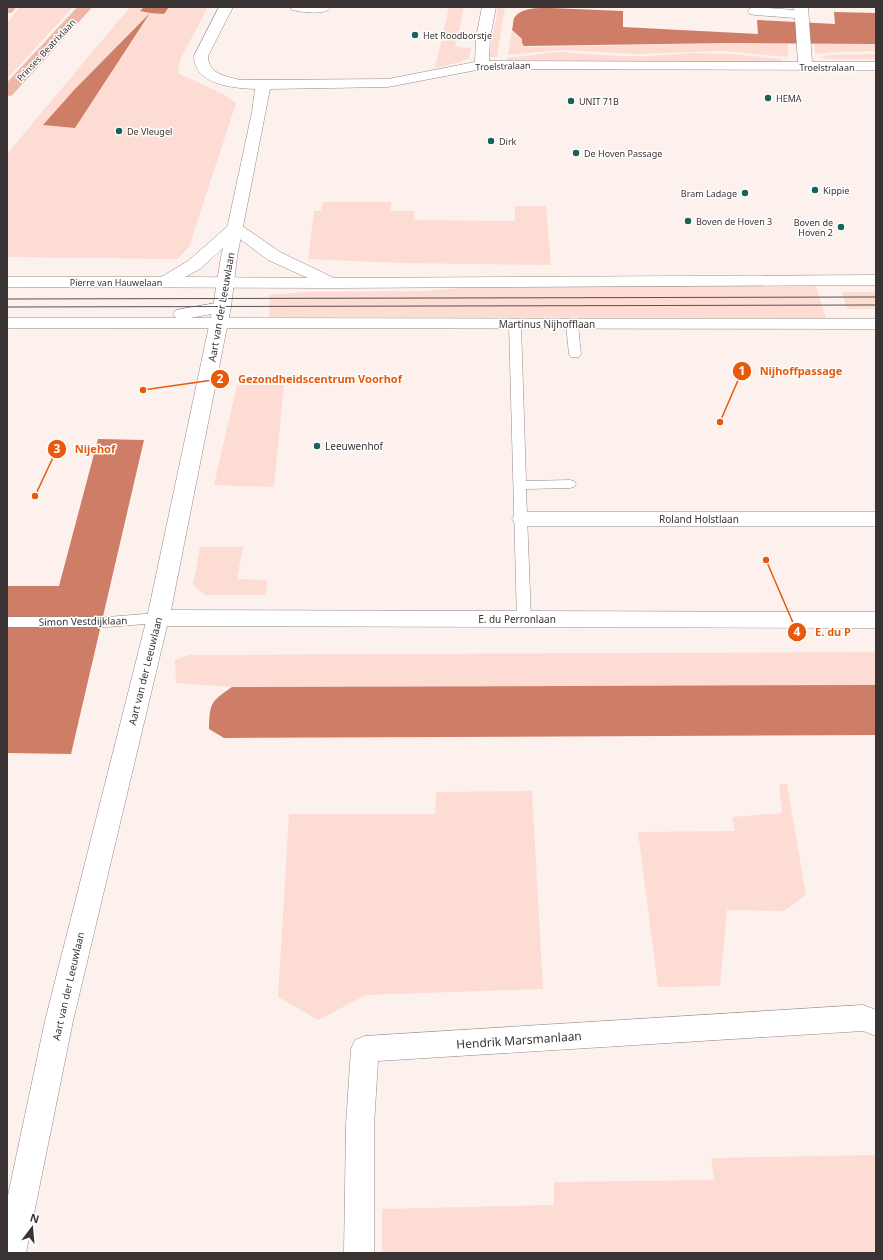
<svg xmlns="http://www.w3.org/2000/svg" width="883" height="1260" font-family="'Noto Sans',sans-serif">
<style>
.green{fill:#fddcd3;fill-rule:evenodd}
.water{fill:#ce7d67}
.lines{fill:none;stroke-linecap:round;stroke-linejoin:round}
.lane-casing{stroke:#948a87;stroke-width:1}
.street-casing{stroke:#948a87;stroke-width:1}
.secondary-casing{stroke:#948a87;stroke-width:1}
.primary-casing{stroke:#d3d2d2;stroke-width:1}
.lane{fill:#fff;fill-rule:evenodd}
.street{fill:#fff;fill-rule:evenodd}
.secondary{fill:#fff;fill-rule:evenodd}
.primary{fill:#eeb6a7;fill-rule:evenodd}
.tram{stroke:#585251;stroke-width:1}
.poi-dot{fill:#17635c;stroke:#fff;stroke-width:1.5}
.labels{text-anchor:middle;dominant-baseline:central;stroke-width:3;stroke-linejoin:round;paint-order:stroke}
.far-poi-label{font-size:9px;fill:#393433;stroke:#fff;text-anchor:start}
.far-street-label{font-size:9px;fill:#393433;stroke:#fff}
.street-label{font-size:10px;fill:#393433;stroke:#fff}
.poi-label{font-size:10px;fill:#393433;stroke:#fff;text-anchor:start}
.near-street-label{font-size:12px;fill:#393433;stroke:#fff}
.leader{fill:none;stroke:#e8590c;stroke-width:1.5}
.callout-dot{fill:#e8590c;stroke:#fff;stroke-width:1.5}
.mark-label{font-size:12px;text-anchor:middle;font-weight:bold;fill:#fff}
.callout-label{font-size:11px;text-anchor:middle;font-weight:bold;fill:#e8590c;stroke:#fff;stroke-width:3;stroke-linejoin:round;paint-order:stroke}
</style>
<rect width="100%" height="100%" fill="#fcf1ed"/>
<g class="green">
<polygon points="20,7 73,7 7,79 7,23"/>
<path d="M130,7H144L140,11L164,14L169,7H208L180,60L178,73L223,94L236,103L189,247L177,259L7,257V154ZM149,15L75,128L44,125L75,89Z"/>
<polygon points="449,7 464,7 455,47 471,48 469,58 460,62 435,68"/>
<polygon points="498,7 505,7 497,57 489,57"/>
<polygon points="512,30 522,40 524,46 530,47 727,43 788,44 788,57 722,51 636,54 560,50 508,55"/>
<polygon points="814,44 876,44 876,51 837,52 815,54"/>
<polygon points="558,52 622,56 648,56 691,53 731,54 783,59 780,61 507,61 507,58"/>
<polygon points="876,54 876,59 828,59 821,57 828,55"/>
<polygon points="323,202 391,202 391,211 414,211 414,220 515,221 515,206 546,206 551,265 401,263 308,259 314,211 321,211"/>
<polygon points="490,285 816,286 826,318 269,317 270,295 303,292 428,291"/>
<polygon points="842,292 876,292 876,309 847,309"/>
<polygon points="237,385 284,385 274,487 214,485"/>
<polygon points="200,547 243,547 237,579 267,580 266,595 205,595 193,585"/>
<polygon points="876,652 876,685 232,687 176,683 175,660 189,655"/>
<polygon points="779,784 787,784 806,895 784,911 727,910 720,986 658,987 638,832 735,831 732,817 782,813"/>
<polygon points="532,791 543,989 366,995 318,1020 278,997 289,814 435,814 436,792"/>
<polygon points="876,1155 876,1253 382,1253 382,1209 554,1205 554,1182 714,1180 711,1158"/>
</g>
<g class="water">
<polygon points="144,7 169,7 164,14 150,13 75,128 43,125 75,89 150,13 140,11"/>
<path d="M550,8L623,11V27L758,34L757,20L835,24L834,12L876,13V44L727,43L524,46L522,43V39L512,30C513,27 513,21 514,18C521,7 539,8 550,8Z"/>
<polygon points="98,439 144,440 71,754 7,753 7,586 59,586"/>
<path d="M876,685V735L224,738L209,729C210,703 210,702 232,687Z"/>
</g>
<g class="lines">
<g class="lane-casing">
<g id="lane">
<polygon points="515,321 519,322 521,324 526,481 570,480 574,481 576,484 574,487 570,488 526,489 531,619 529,623 524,624 519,623 517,619 509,324 511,322"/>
<polygon points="572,322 576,323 578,325 581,354 579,357 571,357 569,354 566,325 568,323"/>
<polygon points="158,613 163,614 165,618 163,622 158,623 107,627 7,627 7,617 107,617"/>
</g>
</g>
<g class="street-casing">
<g id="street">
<path d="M219,7H233L208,56C208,74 225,76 240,80L388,79L475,62L476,38L482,7H496L490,38L489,61L798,62L795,18L755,15L750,14L748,11L750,8L755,7L794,10V7H808L812,62H876V70L482,69L388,87L270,89L237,257L231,307L171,610L876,612V628L167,626L73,1021L26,1253H7V1200L45,1021L147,618L213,307L221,257L252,112L255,89C233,88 194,85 194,56Z"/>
<path d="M290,7H331C325,16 302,12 292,10Z"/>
<polygon points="522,512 876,512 876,526 522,526 515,524 512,519 515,514"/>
<polygon points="863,1005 876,1010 876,1036 863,1031 378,1061 374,1125 374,1253 344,1253 346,1125 351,1049 355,1040 365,1036"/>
</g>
</g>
<g class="secondary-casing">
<g id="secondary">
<path d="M235,223L241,225L280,252L334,278L876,275V285L334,288L7,287V277H161L188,261L229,225ZM236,236L268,260L308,278L185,277L200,269Z"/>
<polygon points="222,302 228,303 231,307 228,311 190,318 876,319 876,329 7,328 7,318 176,318 173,314 176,310"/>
</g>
</g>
<g class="primary-casing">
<g id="primary">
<polygon points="7,7 16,7 12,12 7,13"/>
<polygon points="78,7 92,7 12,95 7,96 7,83"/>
</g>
</g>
<use href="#lane" class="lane"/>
<use href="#street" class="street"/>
<use href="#secondary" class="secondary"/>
<use href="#primary" class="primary"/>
<g class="tram">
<polyline points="7,299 876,297"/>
<polyline points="7,307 876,305"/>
</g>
</g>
<g class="poi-dot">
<circle cx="415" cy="35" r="4"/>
<circle cx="768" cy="98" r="4"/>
<circle cx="571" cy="101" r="4"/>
<circle cx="119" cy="131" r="4"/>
<circle cx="491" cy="141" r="4"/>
<circle cx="576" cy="153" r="4"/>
<circle cx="815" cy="190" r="4"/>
<circle cx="745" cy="193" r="4"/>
<circle cx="688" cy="221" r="4"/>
<circle cx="841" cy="227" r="4"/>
<circle cx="317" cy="446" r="4"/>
</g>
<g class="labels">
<g class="far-poi-label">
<text x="423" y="35">Het Roodborstje</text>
<text x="776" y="98">HEMA</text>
<text x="579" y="101">UNIT 71B</text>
<text x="127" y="131">De Vleugel</text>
<text x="499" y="141">Dirk</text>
<text x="584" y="153">De Hoven Passage</text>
<text x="823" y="190">Kippie</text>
<text x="737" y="193" text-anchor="end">Bram Ladage</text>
<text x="696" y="221">Boven de Hoven 3</text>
<text x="833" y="222" text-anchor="end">Boven de<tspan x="833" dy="10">Hoven 2</tspan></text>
</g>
<g class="far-street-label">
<text transform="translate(46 50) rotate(-47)">Prinses Beatrixlaan</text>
<text transform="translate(503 66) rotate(-2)">Troelstralaan</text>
<text x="827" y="67">Troelstralaan</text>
<text x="116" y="282">Pierre van Hauwelaan</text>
</g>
<g class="street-label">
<text transform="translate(221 307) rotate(-80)">Aart van der Leeuwlaan</text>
<text x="547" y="324">Martinus Nijhofflaan</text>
<text x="699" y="519">Roland Holstlaan</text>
<text x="517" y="619">E. du Perronlaan</text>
<text transform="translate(83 621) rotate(-1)">Simon Vestdijklaan</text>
<text transform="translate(145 671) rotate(-76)">Aart van der Leeuwlaan</text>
<text transform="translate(68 986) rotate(-77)">Aart van der Leeuwlaan</text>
</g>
<g class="poi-label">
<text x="325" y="446">Leeuwenhof</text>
</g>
<g class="near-street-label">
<text transform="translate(519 1040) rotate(-4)">Hendrik Marsmanlaan</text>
</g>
</g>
<path class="leader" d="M720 422L742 371M143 390L220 379M35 496L57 449M766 560L797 632"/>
<g class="callout-dot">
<circle cx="720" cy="422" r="4"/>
<circle cx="143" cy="390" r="4"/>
<circle cx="35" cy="496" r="4"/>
<circle cx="766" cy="560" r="4"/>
<circle cx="742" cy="371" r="10"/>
<circle cx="220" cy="379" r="10"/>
<circle cx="57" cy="449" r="10"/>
<circle cx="797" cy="632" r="10"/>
</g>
<g class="mark-label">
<text x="742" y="375">1</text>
<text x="220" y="383">2</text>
<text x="57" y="453">3</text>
<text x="797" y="636">4</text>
</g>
<g class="callout-label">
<text x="801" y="375">Nijhoffpassage</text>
<text x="320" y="383">Gezondheidscentrum Voorhof</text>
<text x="95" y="453">Nijehof</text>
<text x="833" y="636">E. du P</text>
</g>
<rect width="883" height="1260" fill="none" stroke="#393433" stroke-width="16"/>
<g transform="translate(32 1228) rotate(16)" stroke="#ffffff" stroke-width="3" paint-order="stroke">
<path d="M0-3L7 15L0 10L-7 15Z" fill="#393433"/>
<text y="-6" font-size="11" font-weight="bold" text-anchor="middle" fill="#393433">N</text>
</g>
</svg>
